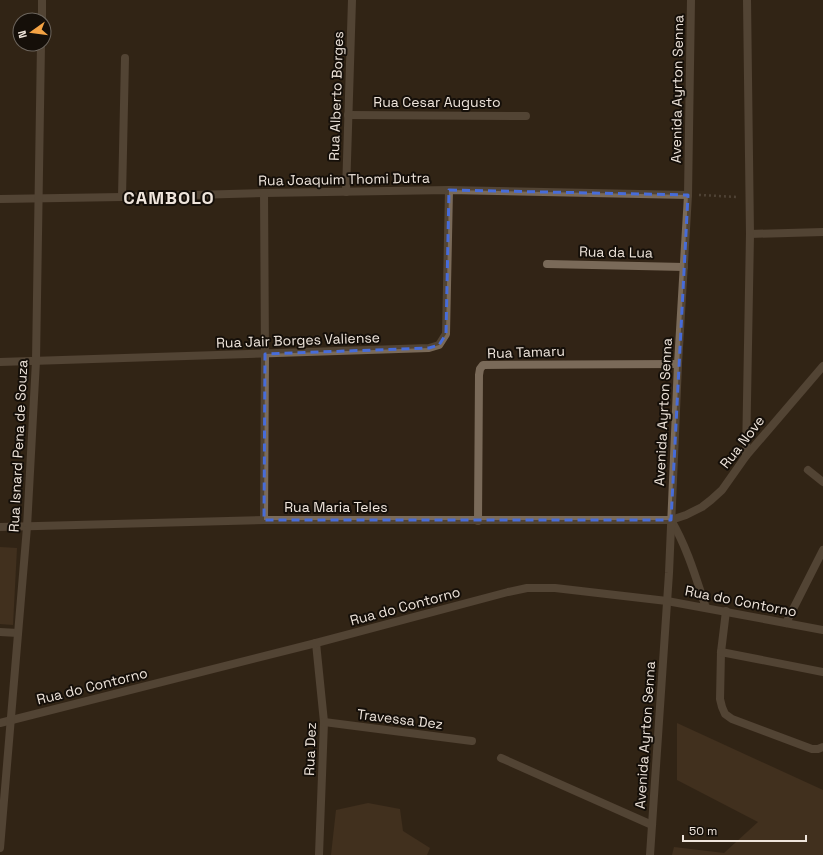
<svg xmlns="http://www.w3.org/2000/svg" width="823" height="855" font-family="'Space Grotesk',sans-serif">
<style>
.green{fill:#543e28}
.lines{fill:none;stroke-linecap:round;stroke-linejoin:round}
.path{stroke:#726659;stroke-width:2.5;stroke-dasharray:2 3;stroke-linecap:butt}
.minor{stroke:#7a6a59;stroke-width:8}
.tertiary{stroke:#7a6a59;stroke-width:8}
.marked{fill:none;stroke:#476cd9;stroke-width:3;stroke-dasharray:8 5;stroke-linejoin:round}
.labels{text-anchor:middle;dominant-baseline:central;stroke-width:4;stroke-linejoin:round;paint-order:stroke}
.street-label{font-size:14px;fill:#efe5dc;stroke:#150f09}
.district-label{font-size:18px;font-weight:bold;letter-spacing:1px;fill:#efe5dc;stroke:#150f09}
</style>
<rect width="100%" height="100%" fill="#322416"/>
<g class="green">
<polygon points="0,547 17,548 13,625 0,624"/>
<polygon points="677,723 823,790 823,855 672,855 674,847 724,853 758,822 677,780"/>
<polygon points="368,803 400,809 403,831 430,848 427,855 331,855 336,810"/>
</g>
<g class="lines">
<polyline class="path" points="699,195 738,197"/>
<g class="minor">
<polyline points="42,20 42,0"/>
<polyline points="348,115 526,116"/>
<polyline points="346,192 352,0"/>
<polyline points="122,197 125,58"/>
<polyline points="0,199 122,197 264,193 449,190 688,195"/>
<polyline points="750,234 823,232"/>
<polyline points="547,264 684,267"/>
<polyline points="0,362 429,348 439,345 446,334 449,190"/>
<polyline points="746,456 823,366"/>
<polyline points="808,470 823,482"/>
<polyline points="264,520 265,354 264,193"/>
<polyline points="478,521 479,375 480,369 483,365 678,364"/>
<path d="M0,527L264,520H671C687,547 696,578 706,608"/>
<polyline points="726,611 721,652 720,699 722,707 725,714 732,719 812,749 818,749 823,747"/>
<polyline points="786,623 823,550"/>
<polyline points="0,632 18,633"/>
<polyline points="316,643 324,722 319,855"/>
<polyline points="721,652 823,672"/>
<polyline points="324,722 472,741"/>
<polyline points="0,723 316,643 508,592 527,588 555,588 667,601 823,630"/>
<polyline points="501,758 652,825"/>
<polyline points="0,848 27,527 36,361 41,44"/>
</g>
<g class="tertiary">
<polyline points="671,520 686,515 702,507 711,500 722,490 746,456 750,234 747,0"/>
<polyline points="650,855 669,573 678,364 688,195 691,0"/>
</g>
</g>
<path d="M0 0H823V855H0ZM449,190L688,195L671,520H264L265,354L429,348L439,345L446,334Z" fill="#322416" fill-opacity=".55" fill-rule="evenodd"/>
<path class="marked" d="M449,190L688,195L671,520H264L265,354L429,348L439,345L446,334Z"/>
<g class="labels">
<g class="street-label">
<text transform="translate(677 89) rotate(-89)">Avenida Ayrton Senna</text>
<text transform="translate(336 96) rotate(-88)">Rua Alberto Borges</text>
<text x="437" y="102">Rua Cesar Augusto</text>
<text transform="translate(344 179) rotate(-1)">Rua Joaquim Thomi Dutra</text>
<text transform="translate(616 252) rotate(1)">Rua da Lua</text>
<text transform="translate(298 340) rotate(-2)">Rua Jair Borges Valiense</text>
<text transform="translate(526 352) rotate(-2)">Rua Tamaru</text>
<text transform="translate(663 412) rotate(-87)">Avenida Ayrton Senna</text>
<text transform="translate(742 442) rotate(-52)">Rua Nove</text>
<text transform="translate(18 446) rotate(-87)">Rua Isnard Pena de Souza</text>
<text x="336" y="507">Rua Maria Teles</text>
<text transform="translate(741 601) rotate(11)">Rua do Contorno</text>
<text transform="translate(405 606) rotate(-15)">Rua do Contorno</text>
<text transform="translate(92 686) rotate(-14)">Rua do Contorno</text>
<text transform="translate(400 719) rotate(7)">Travessa Dez</text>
<text transform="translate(645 735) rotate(-86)">Avenida Ayrton Senna</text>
<text transform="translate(310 749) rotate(-88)">Rua Dez</text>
</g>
<g class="district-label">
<text x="169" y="197">CAMBOLO</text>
</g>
</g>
<g transform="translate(32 32) rotate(256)"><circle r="19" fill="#150f09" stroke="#6c655d"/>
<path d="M0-3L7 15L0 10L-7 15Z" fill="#f4a344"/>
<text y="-6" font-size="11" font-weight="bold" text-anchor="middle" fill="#efe5dc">N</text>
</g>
<path d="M683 835v6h123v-6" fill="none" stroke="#efe5dc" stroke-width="2"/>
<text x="689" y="835" font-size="12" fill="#efe5dc" stroke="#150f09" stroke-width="3" paint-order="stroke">50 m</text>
</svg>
